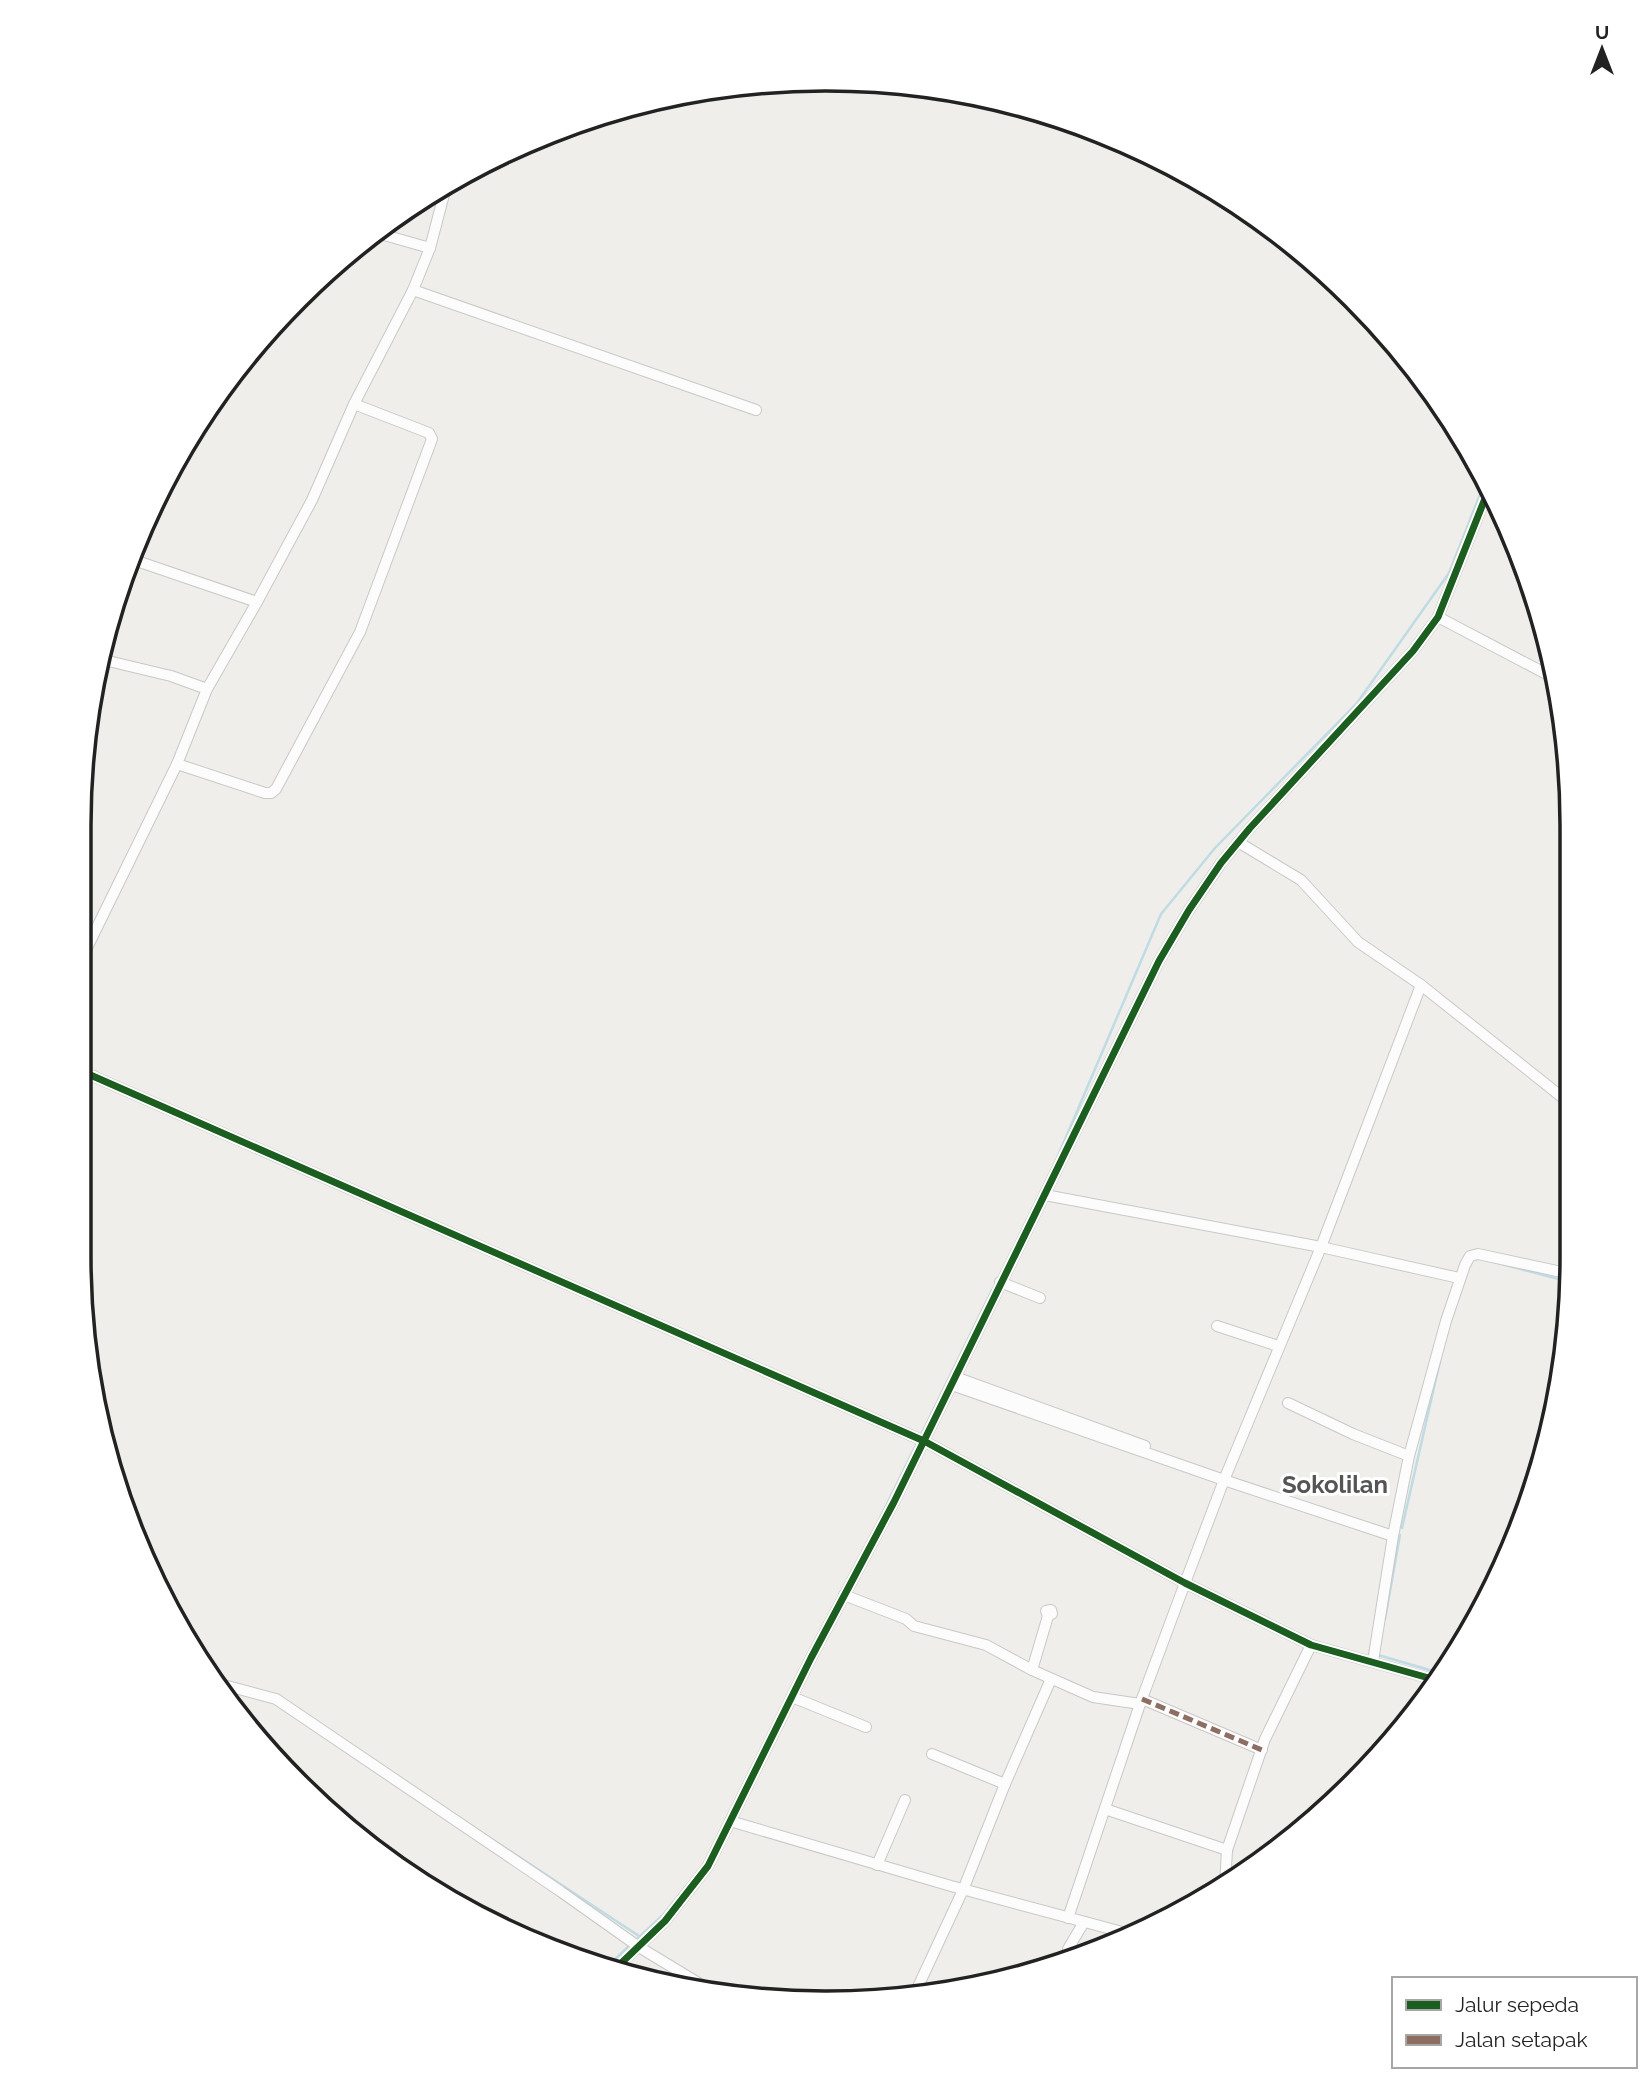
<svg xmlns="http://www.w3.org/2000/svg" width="1651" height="2082" font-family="Raleway,sans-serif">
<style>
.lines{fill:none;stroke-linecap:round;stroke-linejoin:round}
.stream{stroke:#bfdbe3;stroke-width:2.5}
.minor-casing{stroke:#c9c8c7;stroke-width:12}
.minor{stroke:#fdfcfc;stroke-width:10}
.quiet{stroke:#8d6e63;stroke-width:5;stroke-dasharray:10 5;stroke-linecap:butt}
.cycleway-casing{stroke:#fff;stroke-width:11}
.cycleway{stroke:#1b5e20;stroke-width:7}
.labels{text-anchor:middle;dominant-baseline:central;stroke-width:6;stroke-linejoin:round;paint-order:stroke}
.quarter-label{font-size:24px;font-weight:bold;fill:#555;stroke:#fff}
.rim{fill:none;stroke:#222;stroke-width:3.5}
</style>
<rect width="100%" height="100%" fill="#f0eeeb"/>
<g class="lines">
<g class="stream">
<polyline points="1058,1156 1161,914 1215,848 1357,703 1449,573 1485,482"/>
<polyline points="1490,1261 1570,1282"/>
<polyline points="921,1435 992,1290"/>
<polyline points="879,1520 918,1441"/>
<polyline points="1402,1528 1440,1361"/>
<polyline points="1385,1619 1400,1535"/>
<polyline points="1378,1653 1378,1655 1440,1673"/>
<polyline points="455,1815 639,1936"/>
<polyline points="635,1941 664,1914 687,1885"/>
<polyline points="607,1967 630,1945"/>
</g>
<g class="minor-casing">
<g id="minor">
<polyline points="377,233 430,248"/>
<polyline points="413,290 756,410"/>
<polyline points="131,559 257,602"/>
<polyline points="1438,617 1554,678"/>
<polyline points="104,660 171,676 207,689"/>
<polyline points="177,764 265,793 271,793 276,789 360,632 432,439 429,433 354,404"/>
<polyline points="1238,842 1301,880 1358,942 1421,985 1572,1105"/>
<polyline points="80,962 177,764 207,689 257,602 312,500 354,404 413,290 430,248 447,183"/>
<polyline points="79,1070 924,1441 1185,1583 1311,1645 1436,1680"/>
<polyline points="79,1083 94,1076"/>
<polyline points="1045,1195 1321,1247 1459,1278"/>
<polyline points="1000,1282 1040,1298"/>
<polyline points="1217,1326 1278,1346"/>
<polyline points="955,1377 1145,1446"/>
<polyline points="952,1385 1224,1480 1393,1536"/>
<polyline points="1288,1403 1353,1434 1409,1456"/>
<polyline points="844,1595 906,1619 914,1626 986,1645 1032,1670 1093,1697 1140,1704"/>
<polyline points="1373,1661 1393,1536 1409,1456 1446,1321 1465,1265 1470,1256 1478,1254 1571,1274"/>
<polyline points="1032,1670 1048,1616 1046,1611 1051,1610 1052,1614"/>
<polyline points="220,1684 276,1699 560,1891 639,1947 705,1987"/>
<polyline points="792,1697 866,1727"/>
<polyline points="1142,1699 1262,1750"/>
<polyline points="932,1754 1005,1784"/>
<polyline points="1105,1809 1227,1850"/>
<polyline points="730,1821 951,1886 1126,1933"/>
<polyline points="877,1865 905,1800"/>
<polyline points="1225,1885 1227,1850 1265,1739 1311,1645"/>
<polyline points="1068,1918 1140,1704 1185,1583 1224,1480 1321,1247 1421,985"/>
<polyline points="1068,1957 1068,1949 1084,1922"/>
<polyline points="614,1970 665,1921 708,1866 811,1658 894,1502 1159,961 1189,910 1221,863 1250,828 1413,651 1438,617 1488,491"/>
<polyline points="916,1991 963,1890 1005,1784 1051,1679"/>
</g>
</g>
<use href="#minor" class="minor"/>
<polyline class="quiet" points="1142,1699 1262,1750"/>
<g class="cycleway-casing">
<g id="cycleway">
<polyline points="79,1070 924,1441 1185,1583 1311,1645 1436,1680"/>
<polyline points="614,1970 665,1921 708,1866 811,1658 894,1502 1159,961 1189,910 1221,863 1250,828 1413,651 1438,617 1488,491"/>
</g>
</g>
<use href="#cycleway" class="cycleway"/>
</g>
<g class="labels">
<g class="quarter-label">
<text x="1335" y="1484">Sokolilan</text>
</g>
</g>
<path d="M0 0H1651V2082H0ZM825 91H826A734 734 0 0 1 1560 825V1257A734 734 0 0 1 826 1991H825A734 734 0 0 1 91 1257V825A734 734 0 0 1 825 91Z" fill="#fff" fill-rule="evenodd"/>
<path class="rim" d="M825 91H826A734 734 0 0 1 1560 825V1257A734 734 0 0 1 826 1991H825A734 734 0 0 1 91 1257V825A734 734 0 0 1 825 91Z"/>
<rect x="1392" y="1977" width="245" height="91" fill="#ffffff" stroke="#a7a7a7" stroke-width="2"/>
<rect x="1406" y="2000" width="35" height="10" fill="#1b5e20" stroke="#a7a7a7" stroke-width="2"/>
<text x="1455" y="2012" font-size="21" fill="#222222">Jalur sepeda</text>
<rect x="1406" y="2035" width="35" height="10" fill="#8d6e63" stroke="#a7a7a7" stroke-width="2"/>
<text x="1455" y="2047" font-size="21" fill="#222222">Jalan setapak</text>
<g transform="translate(1602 49)" stroke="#ffffff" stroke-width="5" paint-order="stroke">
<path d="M0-5L12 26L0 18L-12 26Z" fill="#222222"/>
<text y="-10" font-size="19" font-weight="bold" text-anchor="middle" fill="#222222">U</text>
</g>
</svg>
